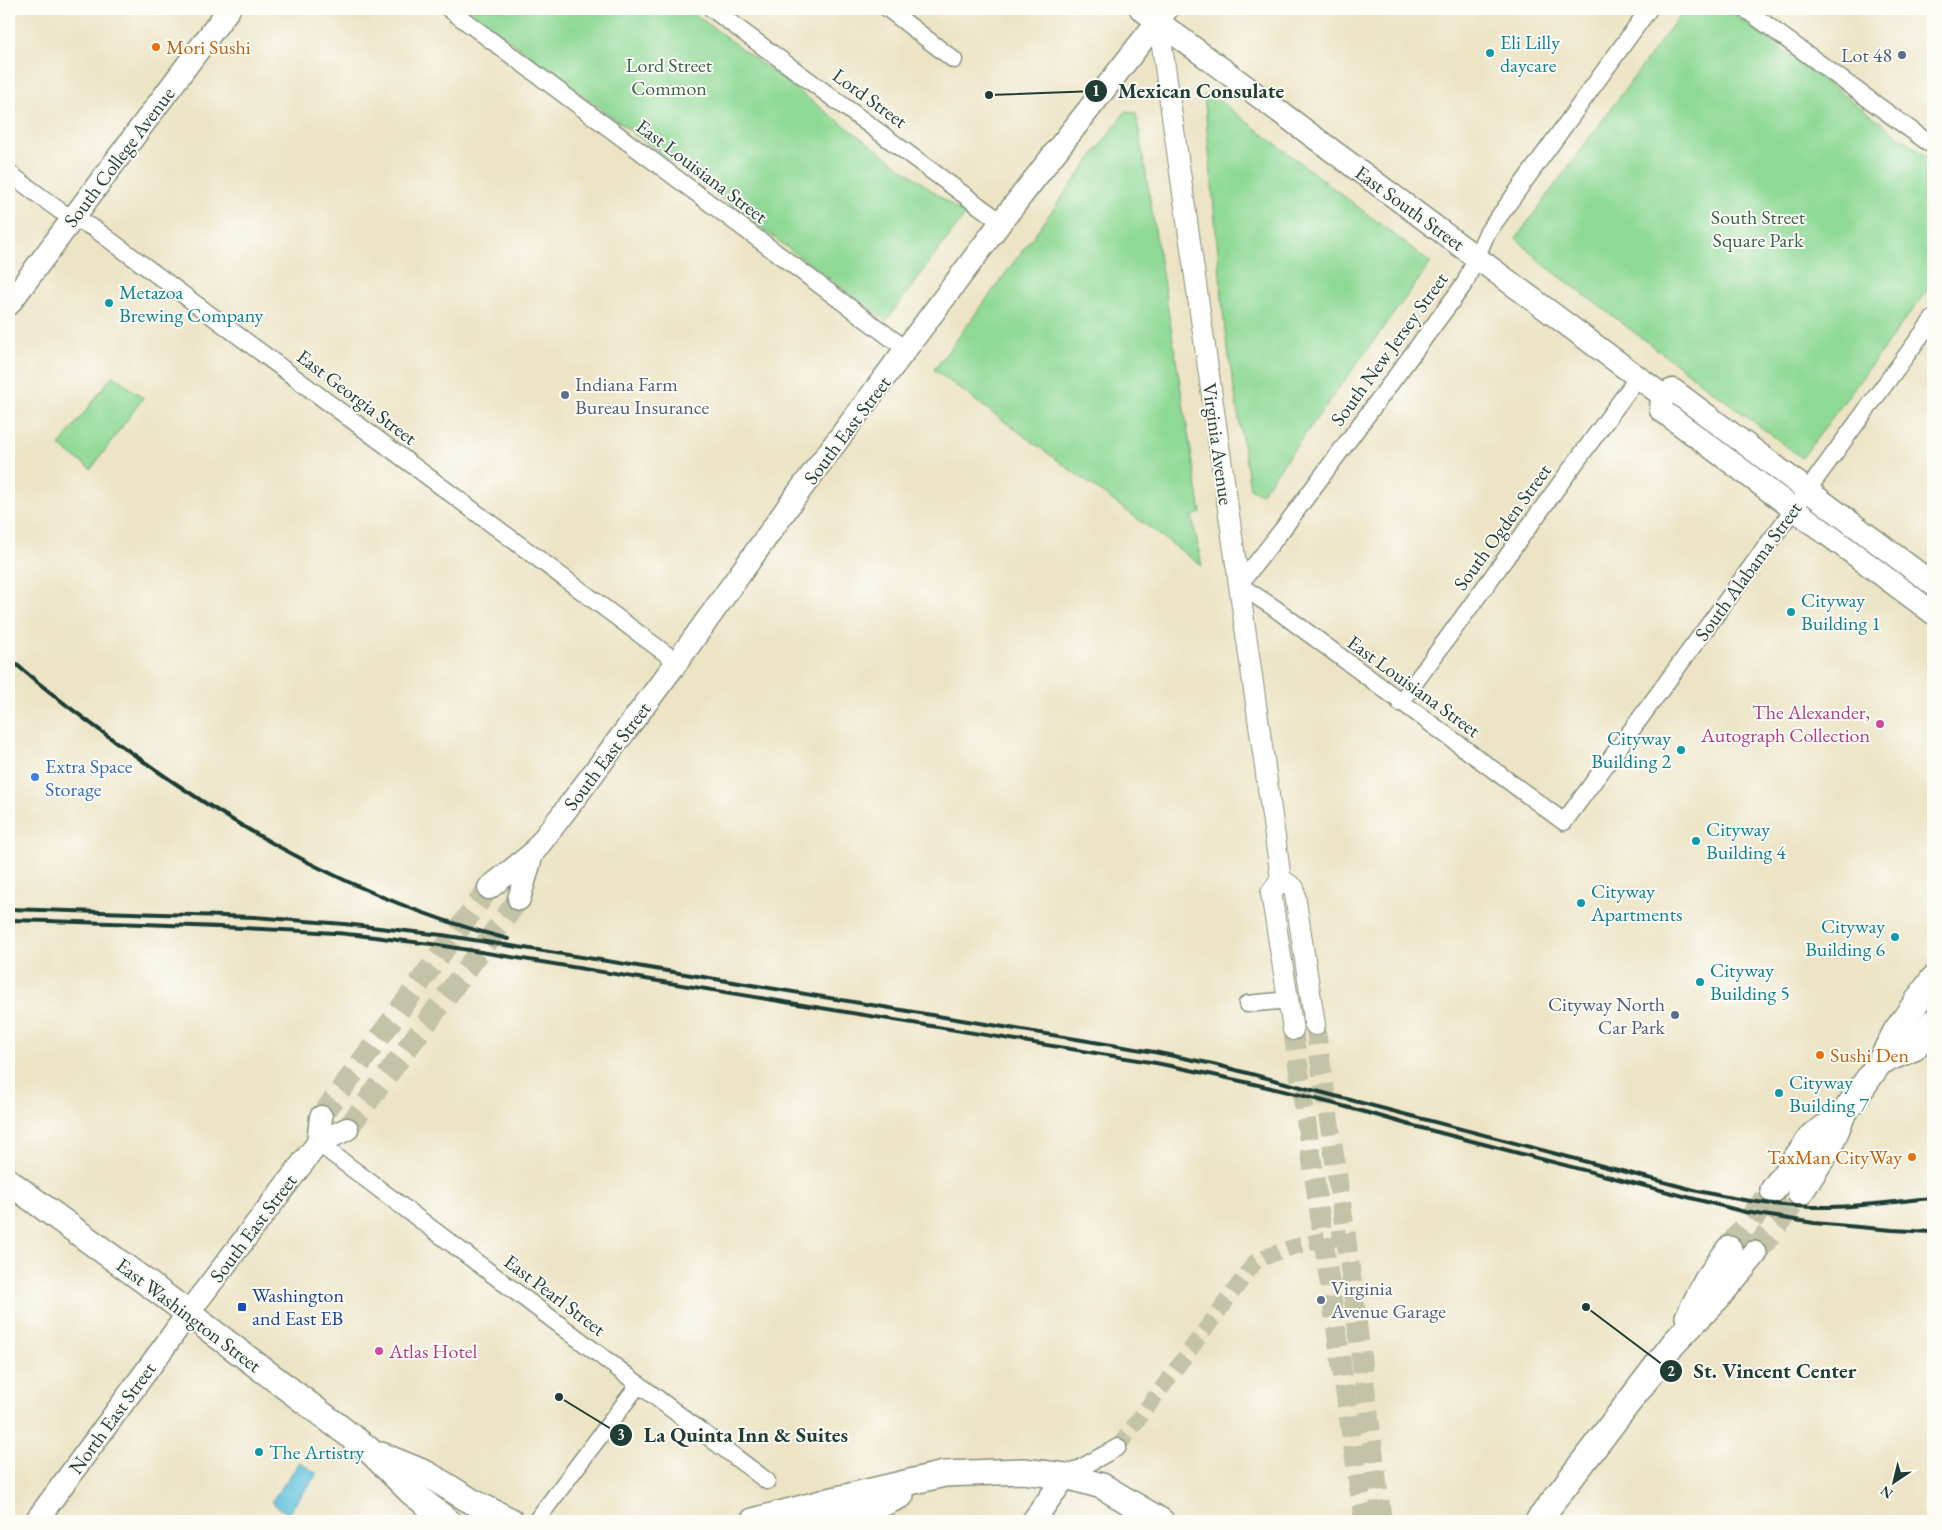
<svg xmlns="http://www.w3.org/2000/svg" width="1942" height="1530" font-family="'EB Garamond',serif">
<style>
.green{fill:#8ed995;stroke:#568b64}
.water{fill:#5dbfdc;stroke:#3e7e88}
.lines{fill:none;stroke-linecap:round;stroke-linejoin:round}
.minor-tunnel{stroke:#c3c3a8;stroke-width:16;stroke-dasharray:16 8;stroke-linecap:butt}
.tertiary-tunnel{stroke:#c3c3a8;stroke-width:20;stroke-dasharray:20 10;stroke-linecap:butt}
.secondary-tunnel{stroke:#c3c3a8;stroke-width:22;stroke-dasharray:22 11;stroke-linecap:butt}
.primary-tunnel{stroke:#c3c3a8;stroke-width:25;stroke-dasharray:25 12;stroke-linecap:butt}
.minor-casing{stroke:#86907c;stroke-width:19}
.tertiary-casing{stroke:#86907c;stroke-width:22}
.secondary-casing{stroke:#86907c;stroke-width:25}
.primary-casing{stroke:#86907c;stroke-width:28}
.minor{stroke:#fff;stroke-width:16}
.tertiary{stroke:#fff;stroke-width:20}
.secondary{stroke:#fff;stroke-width:22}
.primary{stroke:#fff;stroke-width:25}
.rail{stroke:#1f3d34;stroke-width:4}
.food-dot{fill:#e8710a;stroke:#fdfcf7;stroke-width:2}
.culture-dot{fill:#0f9aa8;stroke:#fdfcf7;stroke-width:2}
.service-dot{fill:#5c6f8a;stroke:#fdfcf7;stroke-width:2}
.hotel-dot{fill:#d1479c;stroke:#fdfcf7;stroke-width:2}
.shop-dot{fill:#3f7fe0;stroke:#fdfcf7;stroke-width:2}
.transit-dot{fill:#1a4fb4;stroke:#fdfcf7;stroke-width:2}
.labels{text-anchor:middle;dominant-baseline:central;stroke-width:4;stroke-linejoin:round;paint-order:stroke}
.culture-label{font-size:20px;fill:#0d838f;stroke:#fdfcf7;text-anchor:start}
.food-label{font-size:20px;fill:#c56008;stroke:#fdfcf7;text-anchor:start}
.service-label{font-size:20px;fill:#4e5e75;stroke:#fdfcf7;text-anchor:end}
.park-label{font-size:20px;fill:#3b644c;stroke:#fdfcf7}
.street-label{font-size:20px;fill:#1f3d34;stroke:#fdfcf7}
.hotel-label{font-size:20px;fill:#b23c85;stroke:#fdfcf7;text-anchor:end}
.shop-label{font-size:20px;fill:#366cbe;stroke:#fdfcf7;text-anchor:start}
.transit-label{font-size:20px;fill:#164399;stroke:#fdfcf7;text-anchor:start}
.leader{fill:none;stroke:#1f3d34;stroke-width:2}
.callout-dot{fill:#1f3d34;stroke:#fdfcf7;stroke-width:2}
.mark-label{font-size:15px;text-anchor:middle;font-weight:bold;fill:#fff}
.callout-label{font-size:21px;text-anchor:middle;font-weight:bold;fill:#1f3d34;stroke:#fdfcf7;stroke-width:4;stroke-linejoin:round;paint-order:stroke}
</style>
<rect width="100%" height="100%" fill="#fdfcf7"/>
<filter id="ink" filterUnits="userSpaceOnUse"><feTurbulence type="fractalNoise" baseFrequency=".02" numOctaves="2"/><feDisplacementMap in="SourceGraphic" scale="10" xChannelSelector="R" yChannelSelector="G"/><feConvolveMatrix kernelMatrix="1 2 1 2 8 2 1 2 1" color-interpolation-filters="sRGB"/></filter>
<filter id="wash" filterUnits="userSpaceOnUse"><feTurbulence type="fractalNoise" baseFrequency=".0096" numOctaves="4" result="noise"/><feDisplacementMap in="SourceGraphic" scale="20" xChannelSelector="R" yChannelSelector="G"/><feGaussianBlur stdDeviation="1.12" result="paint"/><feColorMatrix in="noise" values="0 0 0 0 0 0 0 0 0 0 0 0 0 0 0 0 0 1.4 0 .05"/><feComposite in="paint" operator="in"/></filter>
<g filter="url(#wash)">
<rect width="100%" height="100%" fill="#ece4c5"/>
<g class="green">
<polygon points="467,9 688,9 965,215 886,321"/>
<polygon points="1687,9 1727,9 1933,161 1933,282 1802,458 1543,264 1516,238 1679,16"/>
<polygon points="1204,95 1217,99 1431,263 1261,494 1250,488 1225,332"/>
<polygon points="1126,111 1136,113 1201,513 1192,516 1202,566 934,370"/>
<polygon points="113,375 143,398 91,469 59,446"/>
</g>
<polygon class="water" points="300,1462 317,1474 288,1514 271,1502"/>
</g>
<g filter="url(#ink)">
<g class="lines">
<path class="minor-tunnel" d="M1118,1447L1255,1262C1285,1247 1313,1241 1346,1237"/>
<g class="tertiary-tunnel">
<polyline points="1315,1025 1346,1237 1382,1521"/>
<polyline points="1293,1030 1364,1521"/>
</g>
<g class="secondary-tunnel">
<polyline points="321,1117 489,888"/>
<polyline points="347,1129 519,899"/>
</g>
<g class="primary-tunnel">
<polyline points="1729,1249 1773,1190"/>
<polyline points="1754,1254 1800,1193"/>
</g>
<g class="minor-casing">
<g id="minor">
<polyline points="449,9 907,350"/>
<polyline points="712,9 1001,222"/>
<polyline points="888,9 954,60"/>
<polyline points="1649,9 1487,233 1465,283 1282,530 1239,585 1273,607 1564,822 1933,319"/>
<polyline points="1745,9 1933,146"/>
<polyline points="9,173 60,211 95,229 677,662"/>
<polyline points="1400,703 1638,377"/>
<polyline points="1247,1004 1288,1000"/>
<polyline points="318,1143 767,1481"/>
<polyline points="1066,1476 1118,1447"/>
<polyline points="536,1521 639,1384"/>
</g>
</g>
<g class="tertiary-casing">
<g id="tertiary">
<polyline points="1157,11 1281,879 1271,893 1293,1030"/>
<polyline points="1281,879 1294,888 1315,1025"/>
</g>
</g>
<g class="secondary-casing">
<g id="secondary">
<polyline points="1141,9 1662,395"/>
<polyline points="9,304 229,9"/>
<polyline points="1662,395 1661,410 1933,613"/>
<polyline points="1662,395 1673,390 1933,584"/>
<polyline points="489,888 532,854 565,811 677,662 798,493 1001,222 1167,9"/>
<polyline points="519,899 532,854"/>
<polyline points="318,1143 321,1117"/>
<polyline points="36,1521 164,1347 188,1313 318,1143 347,1129"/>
<polyline points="1033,1521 1066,1476"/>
</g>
</g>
<g class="primary-casing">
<g id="primary">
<polyline points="1880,1062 1914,1048 1933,1022"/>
<polyline points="9,1182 165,1296 368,1449 411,1492 448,1521"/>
<polyline points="1773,1190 1812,1136 1842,1116"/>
<polyline points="1800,1193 1830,1146 1842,1116 1880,1062 1896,1031 1933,979"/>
<polyline points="1688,1317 1707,1280 1729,1249"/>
<polyline points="381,1455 427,1474 471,1501 511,1521"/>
<polyline points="753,1521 825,1502 944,1474 1023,1471 1066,1476 1102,1486 1161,1521"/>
<polyline points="830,1521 857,1516 901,1495"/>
<polyline points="1538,1521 1674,1343 1719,1296 1754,1254"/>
</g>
</g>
<use href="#minor" class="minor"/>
<use href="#tertiary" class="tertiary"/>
<use href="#secondary" class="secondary"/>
<use href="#primary" class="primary"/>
<g class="rail">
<path d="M9,658C51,695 97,729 143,761C254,840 376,906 508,939"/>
<path d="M9,909L254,917L344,924L442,935L613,962L1154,1052L1213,1064L1698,1191C1742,1201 1786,1208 1831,1207C1865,1206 1899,1201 1933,1198"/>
<path d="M9,920C117,923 226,926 334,933C367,935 399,941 432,944L1156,1063C1241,1080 1327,1100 1410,1125L1745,1212L1814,1223L1892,1230L1933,1232"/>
</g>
</g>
</g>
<g class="food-dot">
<circle cx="156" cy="47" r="5"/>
<circle cx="1820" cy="1055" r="5"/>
<circle cx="1912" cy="1157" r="5"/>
</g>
<g class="culture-dot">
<circle cx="1490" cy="53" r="5"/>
<circle cx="109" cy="303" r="5"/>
<circle cx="1791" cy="612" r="5"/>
<circle cx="1681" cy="750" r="5"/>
<circle cx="1696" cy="841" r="5"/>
<circle cx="1581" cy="903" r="5"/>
<circle cx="1895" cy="937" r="5"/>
<circle cx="1700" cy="982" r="5"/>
<circle cx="1779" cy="1093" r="5"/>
<circle cx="259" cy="1452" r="5"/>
</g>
<g class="service-dot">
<circle cx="1902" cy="55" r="5"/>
<circle cx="565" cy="395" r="5"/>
<circle cx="1675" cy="1015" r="5"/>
<circle cx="1321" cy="1300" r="5"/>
</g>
<g class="hotel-dot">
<circle cx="1880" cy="724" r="5"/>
<circle cx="379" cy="1351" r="5"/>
</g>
<circle class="shop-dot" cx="35" cy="777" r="5"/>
<rect class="transit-dot" x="237" y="1302" width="10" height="10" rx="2.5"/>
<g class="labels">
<g class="culture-label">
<text x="1500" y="42">Eli Lilly<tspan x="1500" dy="23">daycare</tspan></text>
<text x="119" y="292">Metazoa<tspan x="119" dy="23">Brewing Company</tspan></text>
<text x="1801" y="600">Cityway<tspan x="1801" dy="23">Building 1</tspan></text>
<text x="1671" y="738" text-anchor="end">Cityway<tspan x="1671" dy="23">Building 2</tspan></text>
<text x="1706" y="829">Cityway<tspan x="1706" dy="23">Building 4</tspan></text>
<text x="1591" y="891">Cityway<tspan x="1591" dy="23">Apartments</tspan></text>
<text x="1885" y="926" text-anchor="end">Cityway<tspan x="1885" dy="23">Building 6</tspan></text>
<text x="1710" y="970">Cityway<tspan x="1710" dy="23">Building 5</tspan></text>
<text x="1789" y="1082">Cityway<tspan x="1789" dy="23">Building 7</tspan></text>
<text x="269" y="1452">The Artistry</text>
</g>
<g class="food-label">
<text x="166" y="47">Mori Sushi</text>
<text x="1830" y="1055">Sushi Den</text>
<text x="1902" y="1157" text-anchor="end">TaxMan CityWay</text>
</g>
<g class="service-label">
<text x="1892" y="55">Lot 48</text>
<text x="575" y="384" text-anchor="start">Indiana Farm<tspan x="575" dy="23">Bureau Insurance</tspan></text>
<text x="1665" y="1004">Cityway North<tspan x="1665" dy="23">Car Park</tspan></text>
<text x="1331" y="1288" text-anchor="start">Virginia<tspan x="1331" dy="23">Avenue Garage</tspan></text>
</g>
<g class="park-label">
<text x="669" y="65">Lord Street<tspan x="669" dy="23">Common</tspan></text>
<text x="1758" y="217">South Street<tspan x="1758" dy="23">Square Park</tspan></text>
</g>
<g class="street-label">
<text transform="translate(870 98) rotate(36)">Lord Street</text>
<text transform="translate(119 157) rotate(-53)">South College Avenue</text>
<text transform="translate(702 171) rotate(37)">East Louisiana Street</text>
<text transform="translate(1410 208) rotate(36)">East South Street</text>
<text transform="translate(1389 349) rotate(-54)">South New Jersey Street</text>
<text transform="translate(357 397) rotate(37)">East Georgia Street</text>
<text transform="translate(847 430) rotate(-53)">South East Street</text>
<text transform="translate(1218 444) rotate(82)">Virginia Avenue</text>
<text transform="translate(1502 527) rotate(-54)">South Ogden Street</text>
<text transform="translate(1748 571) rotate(-54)">South Alabama Street</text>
<text transform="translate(1414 686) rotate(36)">East Louisiana Street</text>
<text transform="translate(607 756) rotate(-53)">South East Street</text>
<text transform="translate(253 1228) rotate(-53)">South East Street</text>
<text transform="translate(555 1295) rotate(37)">East Pearl Street</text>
<text transform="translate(189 1315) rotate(37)">East Washington Street</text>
<text transform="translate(112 1418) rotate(-54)">North East Street</text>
</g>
<g class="hotel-label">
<text x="1870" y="712">The Alexander,<tspan x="1870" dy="23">Autograph Collection</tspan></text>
<text x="389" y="1351" text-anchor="start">Atlas Hotel</text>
</g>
<g class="shop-label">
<text x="45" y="766">Extra Space<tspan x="45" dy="23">Storage</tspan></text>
</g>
<g class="transit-label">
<text x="252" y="1295">Washington<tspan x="252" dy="23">and East EB</tspan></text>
</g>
</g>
<path class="leader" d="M989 95L1096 91M1586 1307L1671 1371M559 1397L621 1435"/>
<g class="callout-dot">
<circle cx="989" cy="95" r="5"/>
<circle cx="1586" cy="1307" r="5"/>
<circle cx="559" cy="1397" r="5"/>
<circle cx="1096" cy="91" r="12"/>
<circle cx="1671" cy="1371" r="12"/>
<circle cx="621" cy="1435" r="12"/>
</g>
<g class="mark-label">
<text x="1096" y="96">1</text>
<text x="1671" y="1376">2</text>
<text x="621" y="1440">3</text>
</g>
<g class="callout-label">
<text x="1201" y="98">Mexican Consulate</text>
<text x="1775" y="1378">St. Vincent Center</text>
<text x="746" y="1442">La Quinta Inn &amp; Suites</text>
</g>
<rect width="1942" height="1530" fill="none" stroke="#fdfcf7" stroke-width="30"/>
<g transform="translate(1894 1482) rotate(215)" stroke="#fdfcf7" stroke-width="4" paint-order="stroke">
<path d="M0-4L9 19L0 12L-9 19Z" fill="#1f3d34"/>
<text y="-8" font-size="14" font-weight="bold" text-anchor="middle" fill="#1f3d34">N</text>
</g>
</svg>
